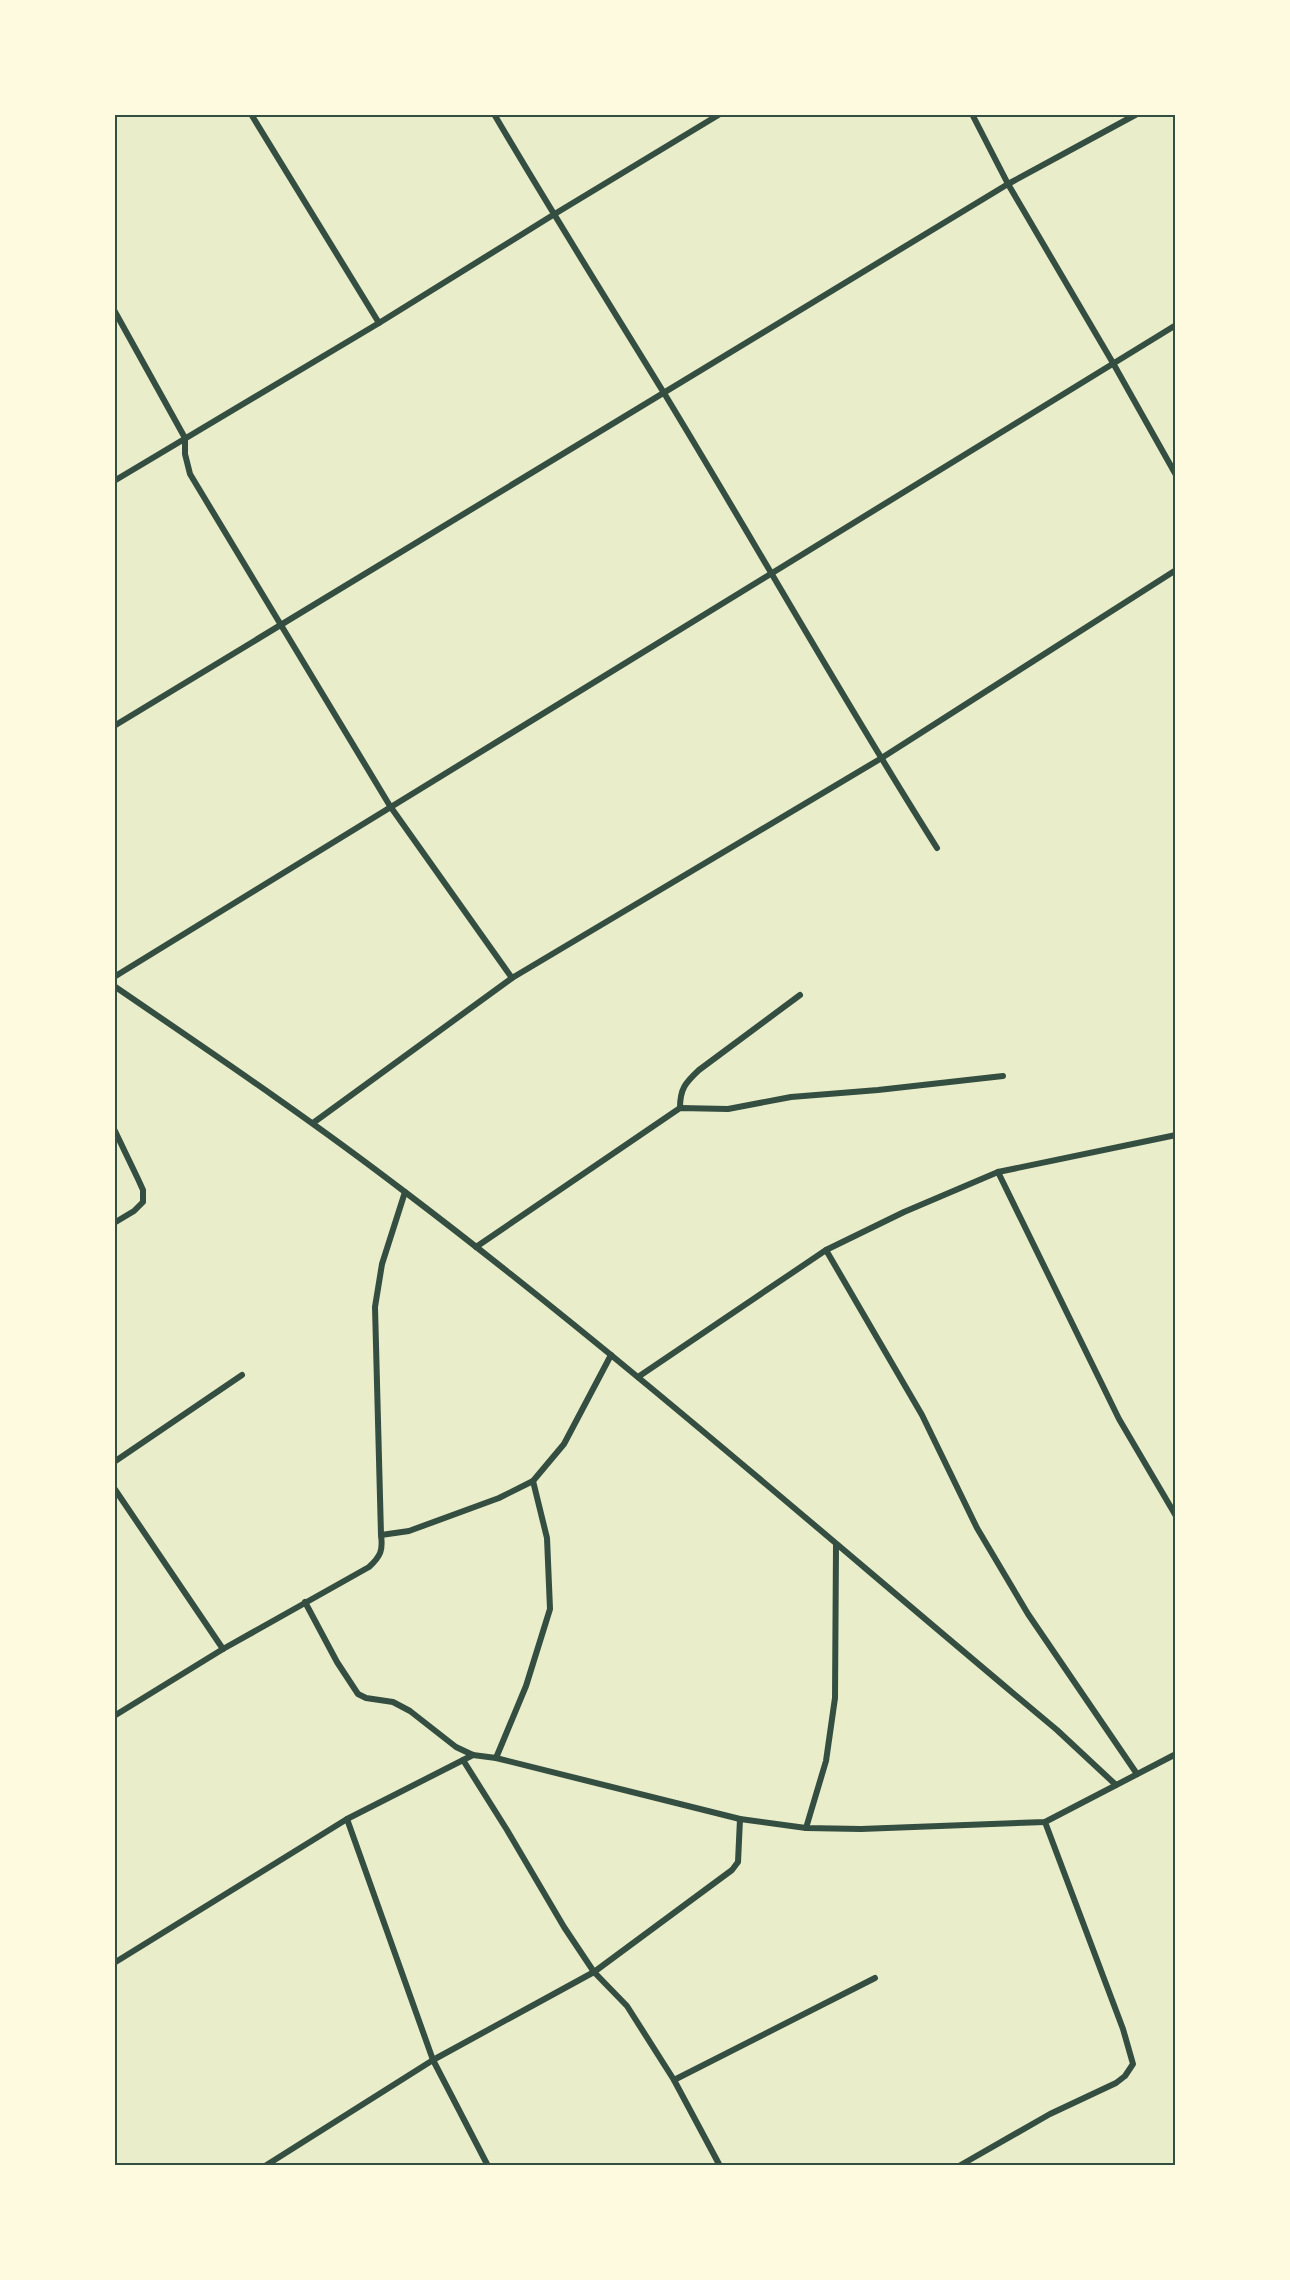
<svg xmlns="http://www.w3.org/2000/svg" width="1290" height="2280" font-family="'Noto Sans',sans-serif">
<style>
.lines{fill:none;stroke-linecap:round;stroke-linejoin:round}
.minor{stroke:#344e41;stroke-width:6}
.neatline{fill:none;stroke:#344e41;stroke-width:2}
</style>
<rect width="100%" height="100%" fill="#e9edc9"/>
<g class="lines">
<g class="minor">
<polyline points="251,114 379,323"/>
<path d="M494,114C549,208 607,300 664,393C756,544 842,698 937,848"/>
<polyline points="1137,114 1008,184 1113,363 1176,475"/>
<polyline points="114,310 185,438 185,454 190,474 390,806 512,978"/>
<polyline points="114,481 379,323 553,215 720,114"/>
<polyline points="114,726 1008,184 972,114"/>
<polyline points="114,977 1176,325"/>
<path d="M114,986C212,1053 310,1119 405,1192C629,1362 840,1549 1057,1730L1116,1785"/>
<path d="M680,1108C680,1089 685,1083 699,1070L800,995"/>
<polyline points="313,1123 512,978 880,759 1176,570"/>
<polyline points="114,1129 138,1179 143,1190 143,1202 134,1211 114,1223"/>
<polyline points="998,1172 1119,1419 1176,1516"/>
<polyline points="476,1247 680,1108 728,1109 791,1097 878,1090 1003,1076"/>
<polyline points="826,1250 922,1415 977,1528 1028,1614 1137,1774"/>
<polyline points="638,1377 826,1250 904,1212 998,1172 1176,1135"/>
<polyline points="114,1462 242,1375"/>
<polyline points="114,1488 223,1649"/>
<polyline points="381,1535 409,1531 499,1498 533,1481 564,1444 611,1355"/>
<polyline points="305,1602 337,1662 358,1694 366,1698 393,1702 410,1711 456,1747 473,1755 496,1758 740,1819 806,1828 861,1829 1045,1822 1176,1754"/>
<path d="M114,1716L223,1649L369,1567C381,1556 383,1550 381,1535L375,1307L382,1264L405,1192"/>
<polyline points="496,1758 526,1686 550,1609 547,1538 533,1481"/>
<polyline points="463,1760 507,1830 564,1927 594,1972 627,2006 674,2080 720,2166"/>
<polyline points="347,1819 433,2060 488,2166"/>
<polyline points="806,1828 826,1761 835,1698 836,1545"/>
<polyline points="114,1963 347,1819 473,1755"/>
<polyline points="674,2080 875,1978"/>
<polyline points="265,2166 433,2060 594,1972 732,1870 738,1862 740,1819"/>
<polyline points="959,2166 1050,2114 1116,2083 1125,2076 1133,2064 1123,2029 1045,1822"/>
</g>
</g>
<rect width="1290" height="2280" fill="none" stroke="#fefae0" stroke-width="231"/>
<rect x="116" y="116" width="1058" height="2048" class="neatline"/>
</svg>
